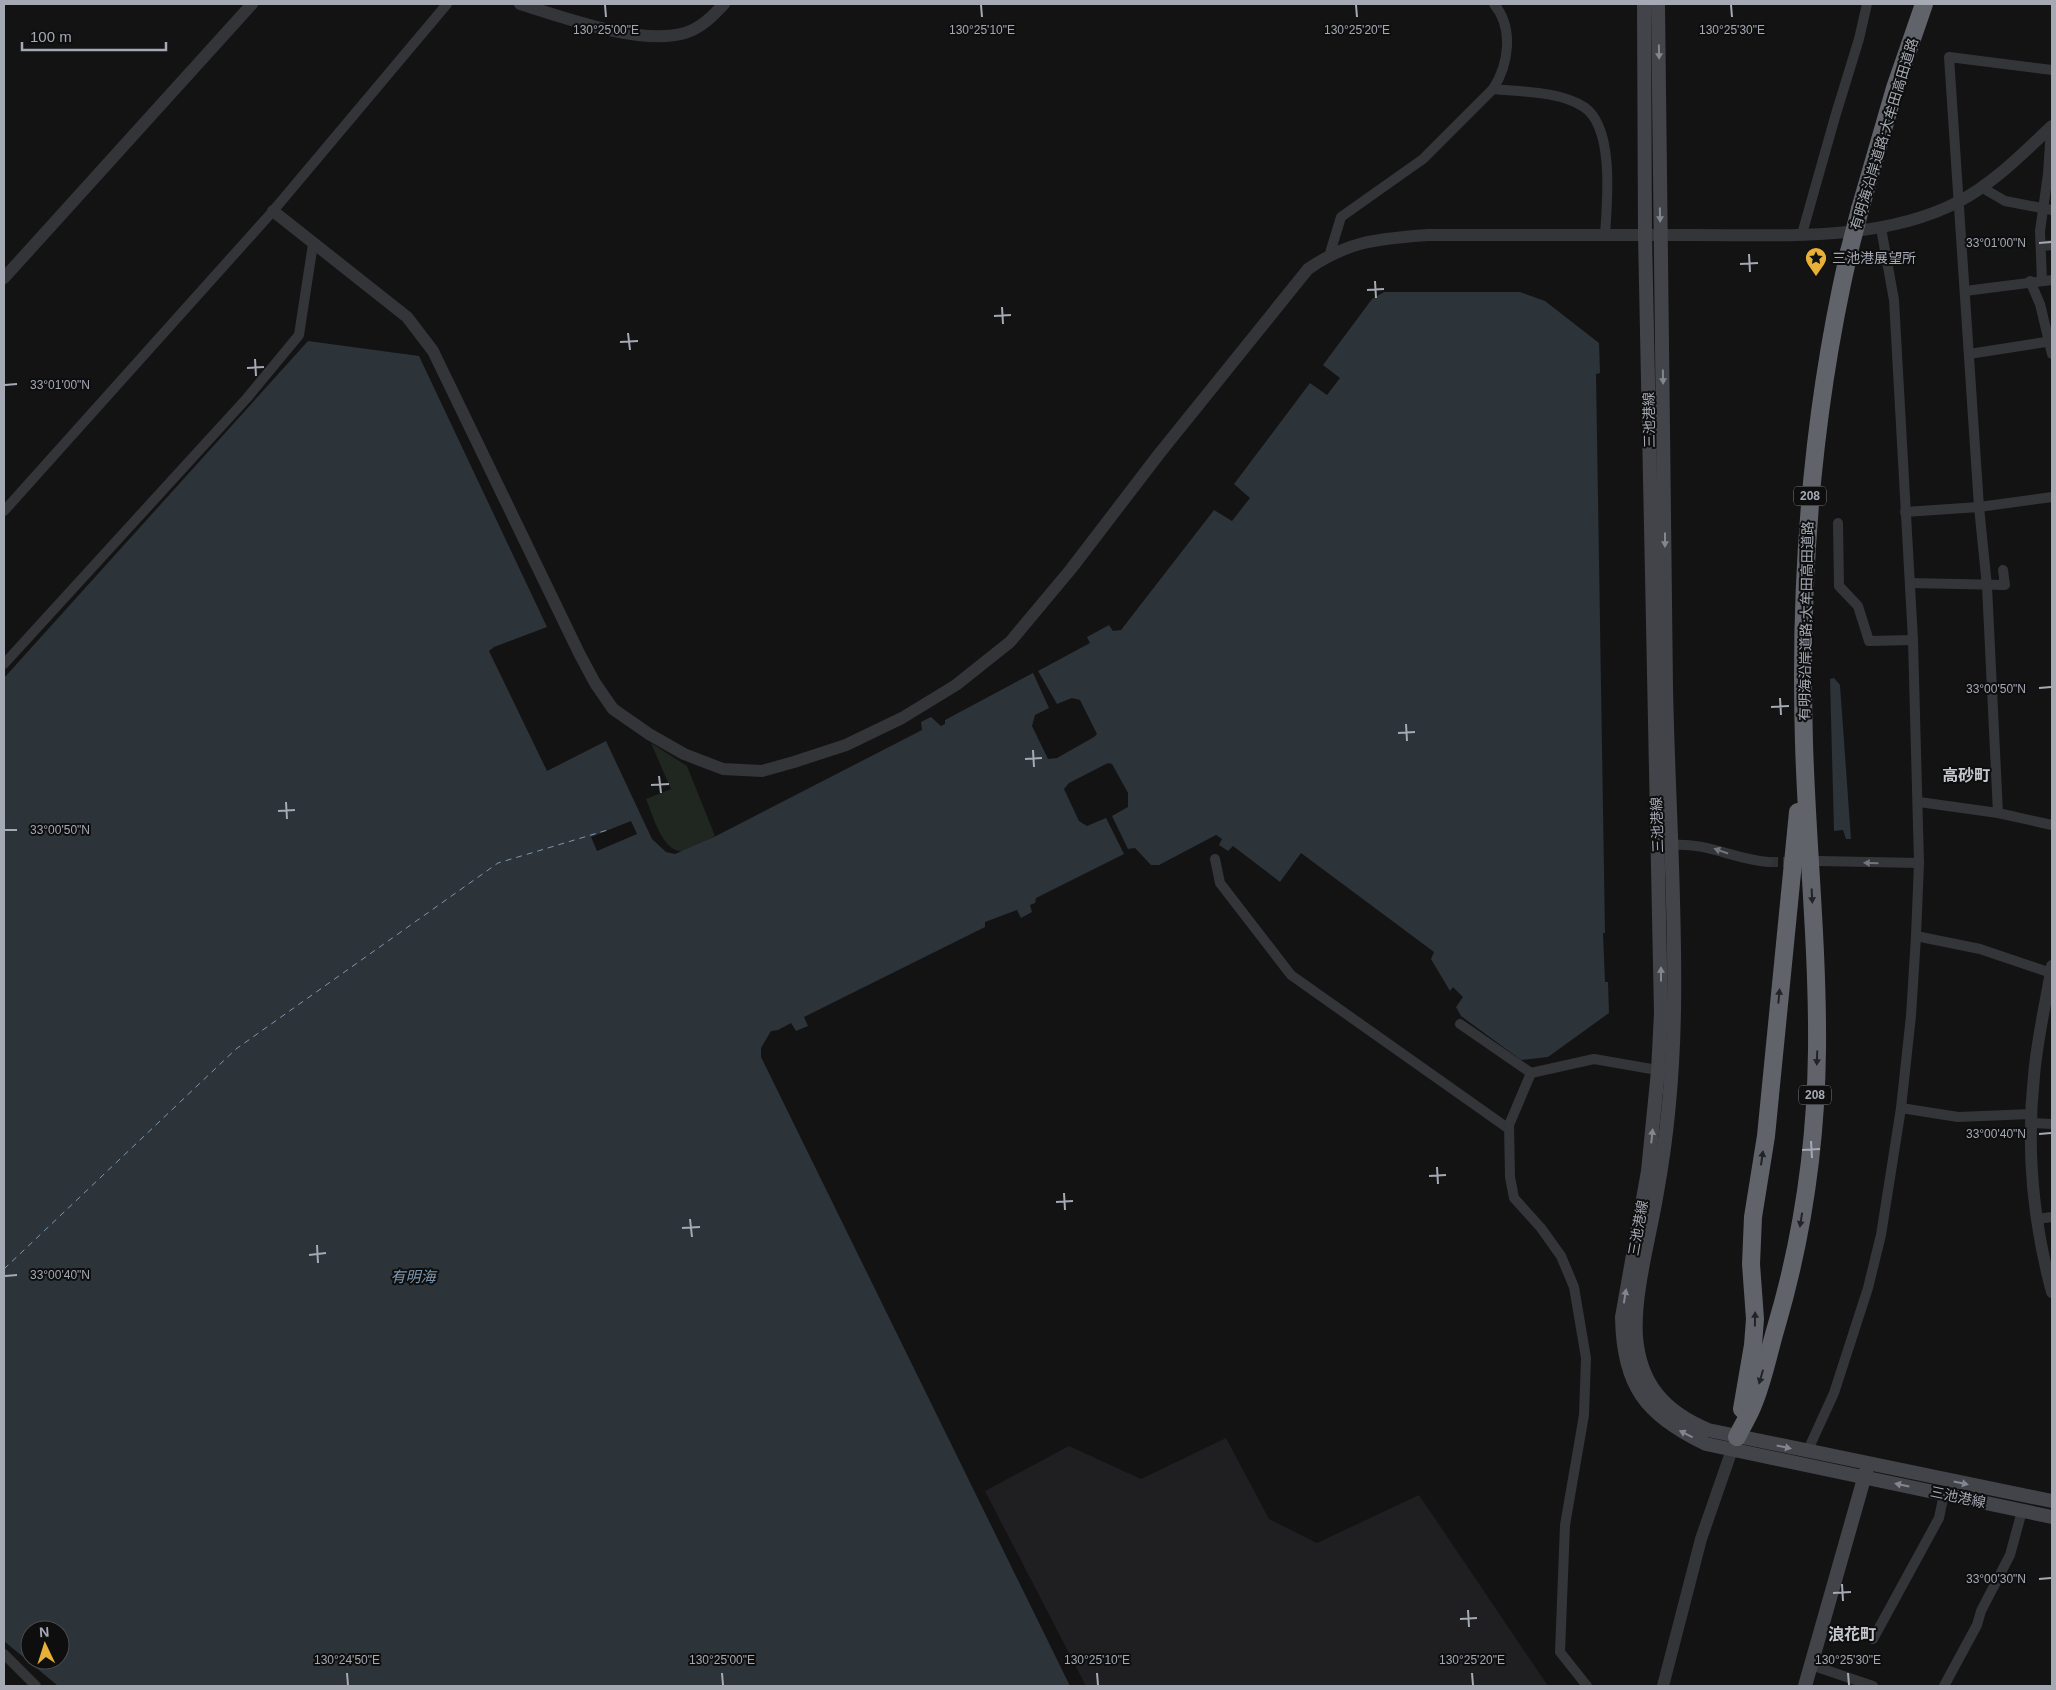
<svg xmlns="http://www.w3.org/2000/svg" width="2056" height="1690" font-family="Helvetica,'Noto Sans JP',sans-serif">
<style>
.built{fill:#1f1f21}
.green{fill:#1f2720}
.water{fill:#2c3339;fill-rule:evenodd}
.pier{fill:#131314}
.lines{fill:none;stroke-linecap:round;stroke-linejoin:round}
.ferry{stroke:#7d96ae;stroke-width:1;stroke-dasharray:6 5;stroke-linecap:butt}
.minor-tunnel{stroke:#303134;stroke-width:10;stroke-dasharray:10 5;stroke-linecap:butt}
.minor{stroke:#343539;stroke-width:10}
.tertiary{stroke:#343539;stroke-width:12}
.secondary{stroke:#424449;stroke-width:14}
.motorway{stroke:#60636a;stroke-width:18}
.motorway-bridge{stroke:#60636a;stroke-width:18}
.oneway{fill:#82868f}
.oneway2{fill:#72757d}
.oneway3{fill:#222326}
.ticks{fill:none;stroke:#a5a9b4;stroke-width:2}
.labels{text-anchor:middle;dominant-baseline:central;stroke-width:4;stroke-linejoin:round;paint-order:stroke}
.shield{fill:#0e0e0f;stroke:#787a82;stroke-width:1}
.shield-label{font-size:12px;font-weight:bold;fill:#a5a9b4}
.street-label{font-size:14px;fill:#a5a9b4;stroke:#0e0e0f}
.poi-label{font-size:14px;fill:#a5a9b4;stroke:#0e0e0f;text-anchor:start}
.water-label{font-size:15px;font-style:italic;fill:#7d96ae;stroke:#0e0e0f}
.quarter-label{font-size:16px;font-weight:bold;fill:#c6c8d0;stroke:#0e0e0f}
.ticks-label{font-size:12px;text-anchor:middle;fill:#a5a9b4;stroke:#0e0e0f;stroke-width:4;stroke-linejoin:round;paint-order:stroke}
</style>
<rect width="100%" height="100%" fill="#131314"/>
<polygon class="built" points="1226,1438 1269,1519 1317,1543 1419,1495 1548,1686 1086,1686 985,1491 1069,1446 1141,1479"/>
<path class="green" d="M651,743L687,766L715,836C706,840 693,849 683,851C663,854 652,813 646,799L671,789Z"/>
<g class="water">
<path d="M1384,292H1520L1545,301L1599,343L1600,373L1596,374L1605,933H1603L1605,982H1608L1609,1013L1548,1057L1521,1060L1461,1016L1456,1007L1463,997L1453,987L1450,991L1431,959L1434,952L1301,853L1280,882L1233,846L1228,851L1219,845L1222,839L1216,835L1159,865H1151L1135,848L1128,849L1112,816L1128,807V793L1112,764L1108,763L1069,783L1064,789L1079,821L1087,826L1106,818L1124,854L1036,898L1035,903L1030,905L1032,912L1021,918L1017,910L985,922V927L804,1017L808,1026L796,1031L791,1023L778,1030L771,1031L761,1048V1057L1070,1686H58L4,1641V678L308,341L419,356L547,627L494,647L489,651L547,771L606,741L652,839L666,852L675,854L716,836L922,730L921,722L931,717L941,726L945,724V720L1033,673L1049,708L1035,715L1032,726L1048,759L1057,758L1094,737L1097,734L1080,700L1072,698L1057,704L1038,671L1090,643L1087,637L1109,625L1113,631L1121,630L1214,510L1232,521L1250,498L1234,484L1310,383L1327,395L1340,378L1323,365L1372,299ZM30,1630H60V1660H30Z"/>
<polygon points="1834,678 1840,685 1851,839 1846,839 1843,830 1834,831 1830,679"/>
</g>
<polygon class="pier" points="631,821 637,834 597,851 591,837"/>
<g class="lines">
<polyline class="ferry" points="4,1269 236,1049 498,863 611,829"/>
<polyline class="minor-tunnel" points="1768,862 1796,862"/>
<g class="minor">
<path d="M1493,89C1521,92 1559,91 1584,107C1615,128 1607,203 1605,235"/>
<polyline points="1981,187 2005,201 2052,210"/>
<polyline points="1802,234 1835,117 1859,39 1867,4"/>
<polyline points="2041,246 2052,245"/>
<path d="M1330,253L1341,217L1423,159L1493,89C1509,64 1514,28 1494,4"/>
<polyline points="2030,281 2040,304 2052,354"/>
<polyline points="2042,281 2040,231 2048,174 2051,128"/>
<polyline points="1965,291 2052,280"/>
<polyline points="1969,354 2052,341"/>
<polyline points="4,511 273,211 447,4"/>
<polyline points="1905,512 1979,507 2052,497"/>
<polyline points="1838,523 1839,586 1858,606 1869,641 1913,640"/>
<polyline points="1910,583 2005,585 2003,570"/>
<polyline points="4,664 247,398 299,335 313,244"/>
<polyline points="1919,802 1998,813 2052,825"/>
<polyline points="1998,813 1987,586 1979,507 1949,57 2052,70"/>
<path d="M1671,845C1707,842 1733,859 1768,862"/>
<polyline points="1215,859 1220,883 1291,975 1509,1129"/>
<polyline points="1819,861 1919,863"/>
<polyline points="1916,936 1980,949 2051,973"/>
<polyline points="1460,1024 1531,1073"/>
<polyline points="1531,1073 1509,1125 1510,1177 1514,1198 1541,1228 1561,1256 1574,1287 1586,1358 1584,1415 1565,1525 1560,1652 1587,1686"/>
<polyline points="1531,1073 1594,1059 1663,1071"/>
<polyline points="1901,1108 1958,1117 2031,1114"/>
<polyline points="2031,1123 2052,1124"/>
<polyline points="2036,1219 2052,1217"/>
<polyline points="1807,1452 1834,1393 1868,1288 1881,1235 1901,1108 1911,1016 1916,936 1919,863 1913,640 1894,300 1881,228"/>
<polyline points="1873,1639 1939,1518 1944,1494"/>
<polyline points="4,1654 36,1686"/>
<polyline points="1811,1665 1873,1686"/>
<polyline points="1944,1686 1977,1625 1981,1611 2010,1555 2022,1511"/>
</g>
<g class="tertiary">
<path d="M520,4C563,17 640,46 685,33C701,28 713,16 724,4"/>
<path d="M273,211L407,317L433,351L579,653L595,683L613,709L649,734L684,754L723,769L762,771L794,762L846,745L902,718L956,685L1010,642L1071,569L1159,454L1308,269C1350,240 1379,239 1428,235C1513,235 1598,235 1682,235C1771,234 1877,244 1958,202C1993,184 2023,153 2052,126"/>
<polyline points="4,278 252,4"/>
<path d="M2052,966C2046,1002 2037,1039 2034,1076C2026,1149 2033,1221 2052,1292"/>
<polyline points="1663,1686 1701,1539 1735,1441"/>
</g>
<g class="secondary">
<path d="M1644,4L1645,235L1661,1013L1658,1071L1648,1171L1622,1317C1623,1385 1645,1415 1706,1444L2052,1517"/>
<path d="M1658,4C1661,231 1663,459 1666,687C1668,794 1676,902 1674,1010C1673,1070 1668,1132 1657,1192C1650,1236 1633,1293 1636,1337C1640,1385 1665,1412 1708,1430L2052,1501"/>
<polyline points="1805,1686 1867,1468"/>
</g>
<g class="motorway">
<polyline points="1860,209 1895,88 1924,4"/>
<polyline points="1742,1409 1753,1345 1755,1319 1751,1264 1753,1217 1766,1136 1798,812"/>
<path d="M1737,1437C1742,1426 1749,1416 1753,1405C1764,1379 1769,1350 1777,1324C1803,1235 1816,1142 1817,1050C1818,947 1807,845 1804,743C1799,577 1812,413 1849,252"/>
</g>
<polyline class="motorway-bridge" points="1849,252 1860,209"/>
</g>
<defs><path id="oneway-solid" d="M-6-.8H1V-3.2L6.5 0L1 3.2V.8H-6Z" transform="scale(1.25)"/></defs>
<g class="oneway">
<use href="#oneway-solid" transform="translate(1659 52) rotate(89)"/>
<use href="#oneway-solid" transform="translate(1660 215) rotate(89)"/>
<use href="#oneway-solid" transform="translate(1663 377) rotate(89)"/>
<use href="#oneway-solid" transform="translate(1665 540) rotate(90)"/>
<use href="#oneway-solid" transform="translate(1661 974) rotate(-90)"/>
<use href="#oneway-solid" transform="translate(1652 1136) rotate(-84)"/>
<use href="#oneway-solid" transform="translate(1625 1296) rotate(-81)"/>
<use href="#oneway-solid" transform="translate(1686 1434) rotate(-153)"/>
<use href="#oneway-solid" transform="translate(1784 1447) rotate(12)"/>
<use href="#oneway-solid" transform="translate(1961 1483) rotate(12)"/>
<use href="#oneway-solid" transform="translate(1902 1485) rotate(-168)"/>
</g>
<g class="oneway2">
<use href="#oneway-solid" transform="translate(1721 851) rotate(-161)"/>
<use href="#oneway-solid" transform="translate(1871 863) rotate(-179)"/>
</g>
<g class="oneway3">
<use href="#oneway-solid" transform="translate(1812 896) rotate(87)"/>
<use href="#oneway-solid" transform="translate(1779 996) rotate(-85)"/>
<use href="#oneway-solid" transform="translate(1817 1058) rotate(92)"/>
<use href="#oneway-solid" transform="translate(1762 1158) rotate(-82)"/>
<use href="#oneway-solid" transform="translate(1801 1220) rotate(99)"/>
<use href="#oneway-solid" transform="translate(1755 1319) rotate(-89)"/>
<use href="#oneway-solid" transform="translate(1761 1377) rotate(106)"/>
</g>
<path class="ticks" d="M605,5L606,17M981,5L982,17M1356,5L1357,17M1731,5L1732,17M2039,243L2051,242M1749,254L1750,272M1740,264L1758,263M1375,281L1376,298M1367,290L1384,289M1002,307L1003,324M994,316L1011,315M628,333L630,350M620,342L638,341M255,359L256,376M247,368L264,367M5,385L17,384M2039,688L2051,687M1780,698L1781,715M1771,707L1789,706M1406,724L1407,741M1398,733L1415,732M1033,750L1034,767M1025,759L1042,758M659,776L661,793M651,785L669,784M286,802L287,819M278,811L295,810M5,830H17M2039,1134L2051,1133M1811,1141L1812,1158M1802,1150L1820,1149M1437,1167L1438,1184M1429,1176L1446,1175M1064,1193L1065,1210M1056,1202L1073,1201M690,1219L692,1237M682,1228L700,1227M317,1245L318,1263M309,1255L326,1253M5,1276L17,1275M2039,1579L2051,1578M1842,1584L1843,1601M1833,1593L1851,1592M1468,1610L1469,1627M1460,1619L1477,1618M347,1673L348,1685M722,1673L723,1685M1097,1673L1098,1685M1472,1673L1473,1685M1848,1673L1849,1685"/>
<defs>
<g id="sight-pin" transform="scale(1.125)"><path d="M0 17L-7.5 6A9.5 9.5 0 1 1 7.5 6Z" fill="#e8b037" stroke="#0e0e0f"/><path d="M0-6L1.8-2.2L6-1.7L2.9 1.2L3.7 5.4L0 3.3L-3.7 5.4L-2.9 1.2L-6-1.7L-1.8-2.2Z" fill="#111"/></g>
</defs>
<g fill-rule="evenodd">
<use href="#sight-pin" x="1816" y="258"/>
</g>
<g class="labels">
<g class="shield">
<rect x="1794" y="486.5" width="32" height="19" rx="4"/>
<rect x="1799" y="1085.5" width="32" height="19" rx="4"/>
</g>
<g class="shield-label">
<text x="1810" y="496">208</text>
<text x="1815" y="1095">208</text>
</g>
<g class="street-label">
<text transform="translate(1884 134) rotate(-73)">有明海沿岸道路;大牟田高田道路</text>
<text transform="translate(1649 420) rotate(-91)">三池港線</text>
<text transform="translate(1806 621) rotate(-89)">有明海沿岸道路;大牟田高田道路</text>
<text transform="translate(1657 825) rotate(-92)">三池港線</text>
<text transform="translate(1638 1228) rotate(-80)">三池港線</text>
<text transform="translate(1958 1497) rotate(12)">三池港線</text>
</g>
<g class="poi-label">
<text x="1832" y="258">三池港展望所</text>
</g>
<g class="water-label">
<text x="413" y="1276">有明海</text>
</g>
<g class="quarter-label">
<text x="1966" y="775">高砂町</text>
<text x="1852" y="1634">浪花町</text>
</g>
</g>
<g class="ticks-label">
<text x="606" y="34">130°25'00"E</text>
<text x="982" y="34">130°25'10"E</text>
<text x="1357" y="34">130°25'20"E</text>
<text x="1732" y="34">130°25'30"E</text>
<text x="1996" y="247">33°01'00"N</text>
<text x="60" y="389">33°01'00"N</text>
<text x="1996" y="693">33°00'50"N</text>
<text x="60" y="834">33°00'50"N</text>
<text x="1996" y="1138">33°00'40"N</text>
<text x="60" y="1279">33°00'40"N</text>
<text x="1996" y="1583">33°00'30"N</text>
<text x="347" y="1664">130°24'50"E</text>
<text x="722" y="1664">130°25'00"E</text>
<text x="1097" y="1664">130°25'10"E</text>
<text x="1472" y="1664">130°25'20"E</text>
<text x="1848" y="1664">130°25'30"E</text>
</g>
<rect width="2056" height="1690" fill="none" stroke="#a5a9b4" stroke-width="10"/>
<g transform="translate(45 1645) rotate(356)"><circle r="24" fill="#0e0e0f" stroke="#4a4c51"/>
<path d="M0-4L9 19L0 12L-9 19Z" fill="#e8b037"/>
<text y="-8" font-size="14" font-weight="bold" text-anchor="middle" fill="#a5a9b4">N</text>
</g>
<path d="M22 42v8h144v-8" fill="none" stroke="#a5a9b4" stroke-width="2.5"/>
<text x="30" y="42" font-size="15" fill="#a5a9b4" stroke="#0e0e0f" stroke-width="4" paint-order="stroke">100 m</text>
</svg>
